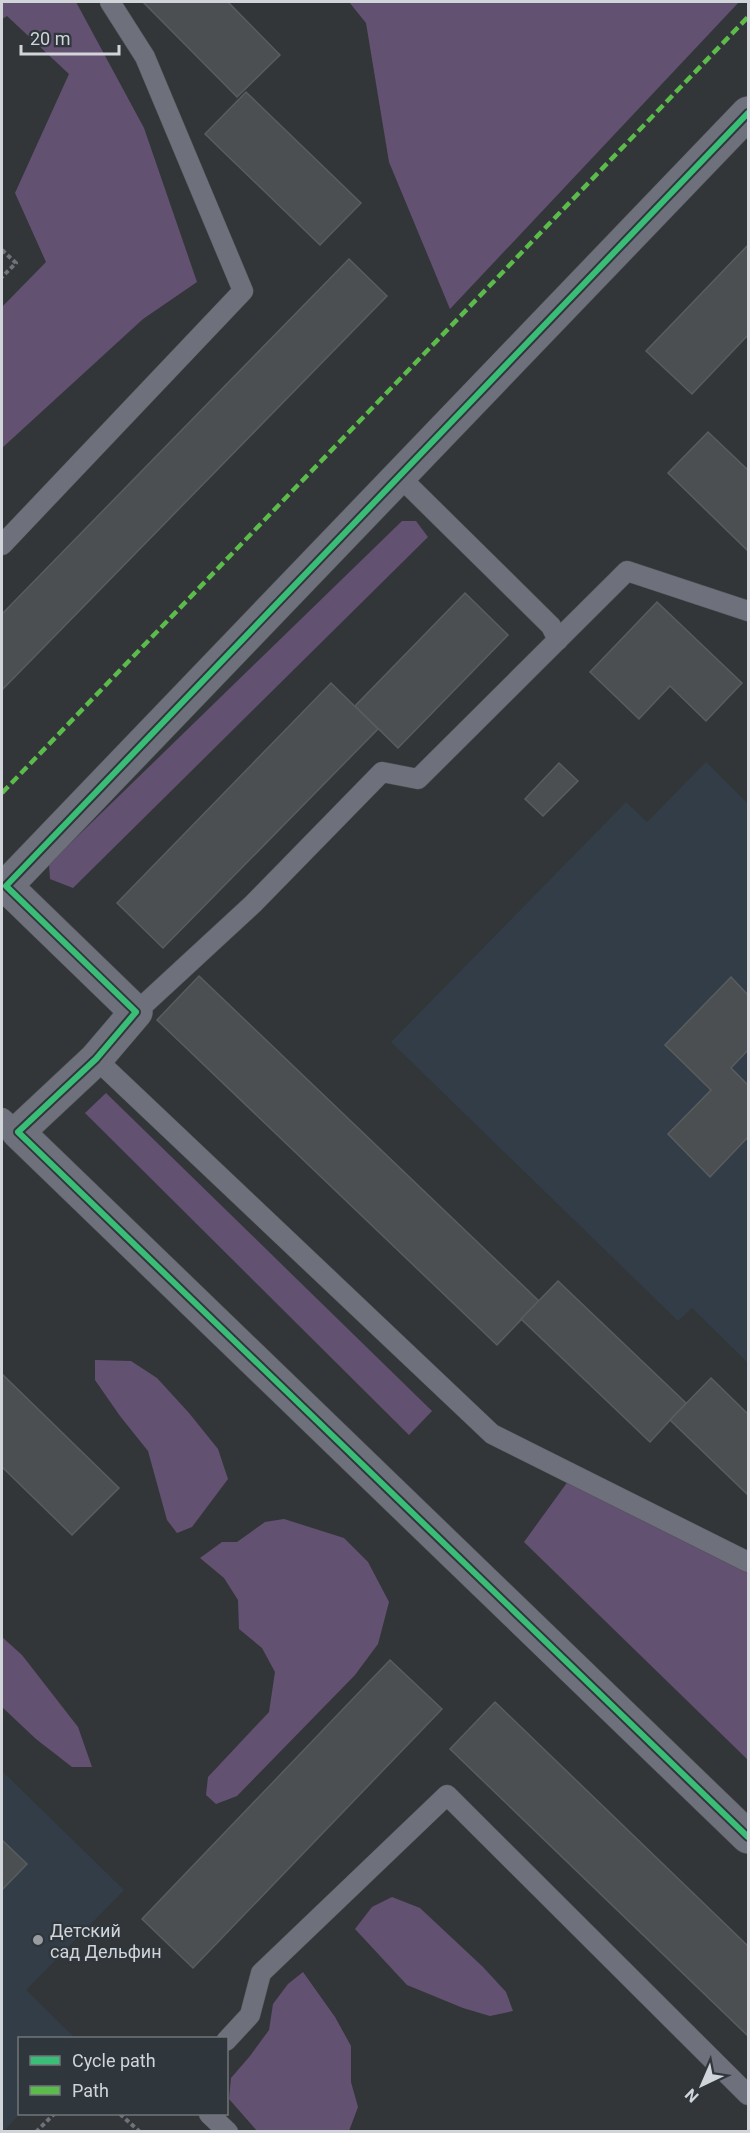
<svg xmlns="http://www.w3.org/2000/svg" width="750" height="2133" font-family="Roboto,sans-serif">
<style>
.built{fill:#323d47}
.green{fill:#635172}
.building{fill:#4b4f51;stroke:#595d5f;stroke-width:1.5}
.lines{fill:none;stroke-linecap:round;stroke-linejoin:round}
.lane-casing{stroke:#4f5355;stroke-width:21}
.street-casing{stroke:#4f5355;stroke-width:34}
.path{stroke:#6f727b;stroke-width:4;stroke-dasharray:4.5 3;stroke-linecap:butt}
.lane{stroke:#6e717c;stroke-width:20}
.street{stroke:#6e717c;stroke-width:33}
.quiet{stroke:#5cbc4b;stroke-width:4.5;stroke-dasharray:9 4.5;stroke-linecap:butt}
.cycleway-casing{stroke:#2f363c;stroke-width:10}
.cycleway{stroke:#3abd76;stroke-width:6}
.poi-dot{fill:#999da1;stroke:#2f363c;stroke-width:2}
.labels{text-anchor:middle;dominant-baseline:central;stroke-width:4.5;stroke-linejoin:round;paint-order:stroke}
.poi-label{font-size:18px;fill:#d1d5d9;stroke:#2f363c;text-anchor:start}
</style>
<rect width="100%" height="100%" fill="#323639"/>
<g class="built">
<polygon points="706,762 748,804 748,1363 692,1308 678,1321 391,1042 626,802 647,822"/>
<polygon points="2,1771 124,1890 26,1990 75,2038 20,2038 20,2114 3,2132"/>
</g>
<g class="green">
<polygon points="2,2 76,2 144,128 197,282 143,319 2,448 2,307 46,262 15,193 69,74 7,16 2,19"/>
<polygon points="349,2 739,2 450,309 389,162 366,23"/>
<polygon points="402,521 416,521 428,537 73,888 50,879 49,864"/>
<polygon points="106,1093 432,1411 409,1435 85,1113"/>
<polygon points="95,1360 131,1361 157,1378 189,1413 218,1449 228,1479 192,1527 177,1533 167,1520 148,1451 120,1416 95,1380"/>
<polygon points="574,1473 748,1572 748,1760 524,1542"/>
<polygon points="284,1519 344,1538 368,1562 389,1602 378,1644 355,1675 237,1796 216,1804 206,1795 208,1777 269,1712 275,1672 262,1648 239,1629 238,1600 224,1578 200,1558 222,1542 237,1542 265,1522"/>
<polygon points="2,1637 22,1655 78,1727 92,1767 72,1767 36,1739 2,1707"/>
<polygon points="392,1897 420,1908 483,1967 506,1992 513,2011 490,2016 463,2008 407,1985 355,1929 372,1907"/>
<polygon points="303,1972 335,2017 351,2046 351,2082 358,2107 349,2131 257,2131 229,2099 231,2078 250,2056 269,2030 273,2004 288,1984"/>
</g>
<g class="building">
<polygon points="143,2 228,2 280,55 237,97"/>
<polygon points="246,92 361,203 320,245 205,134"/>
<polygon points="748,245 748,335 692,394 646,351"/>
<polygon points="349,259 387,296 2,690 2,614"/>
<polygon points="708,432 748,470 748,551 668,473"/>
<polygon points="465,593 508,635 398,748 355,706"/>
<polygon points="657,602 742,683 706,721 670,686 639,719 590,672"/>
<polygon points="331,683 378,729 163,948 117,903"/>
<polygon points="559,763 578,781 543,816 525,799"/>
<polygon points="199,976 539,1301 497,1345 157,1020"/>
<polygon points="731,977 748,995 748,1050 731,1068 748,1085 748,1137 710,1177 668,1134 711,1090 665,1045"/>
<polygon points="558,1281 686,1403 650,1442 521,1319"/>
<polygon points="2,1374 119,1488 72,1535 2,1467"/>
<polygon points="711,1378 748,1414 748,1495 670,1420"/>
<polygon points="390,1660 442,1709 193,1968 142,1919"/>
<polygon points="495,1702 748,1946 748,2036 450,1749"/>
<polygon points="2,1840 27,1864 2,1890"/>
</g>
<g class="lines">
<g class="lane-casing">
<g id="lane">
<polyline points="400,477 551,626 558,640"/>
<polyline points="2,545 243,291 145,57 110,2"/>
<polyline points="136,1012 253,904 382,772 418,779 627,571 748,611"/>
<polyline points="96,1059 492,1434 748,1562"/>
<polyline points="2,1118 18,1132"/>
<polyline points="226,2041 250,2015 261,1973 447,1795 748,2095"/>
<polyline points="209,2114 228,2132"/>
</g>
</g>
<g class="street-casing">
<polyline id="street" points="748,113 6,886 136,1012 96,1059 18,1132 748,1837"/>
</g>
<g class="path">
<polyline points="2,250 16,263 2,277"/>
<polyline points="120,2114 140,2132"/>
<polyline points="36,2132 54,2114"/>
</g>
<use href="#lane" class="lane"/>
<use href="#street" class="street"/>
<polyline class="quiet" points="2,793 748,17"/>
<g class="cycleway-casing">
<polyline id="cycleway" points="748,113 6,886 136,1012 96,1059 18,1132 748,1837"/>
</g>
<use href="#cycleway" class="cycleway"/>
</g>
<circle class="poi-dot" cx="38" cy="1940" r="6"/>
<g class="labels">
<g class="poi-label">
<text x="50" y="1930">Детский<tspan x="50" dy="21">сад Дельфин</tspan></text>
</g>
</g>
<rect width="750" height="2133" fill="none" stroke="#d1d5d9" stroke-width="6"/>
<rect x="18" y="2037" width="210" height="78" fill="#2f363c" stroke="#70767b" stroke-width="1.5"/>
<rect x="30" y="2056" width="30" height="9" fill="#3abd76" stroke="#70767b" stroke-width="1.5"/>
<text x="72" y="2067" font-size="18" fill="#d1d5d9">Cycle path</text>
<rect x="30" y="2086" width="30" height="9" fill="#5cbc4b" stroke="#70767b" stroke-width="1.5"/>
<text x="72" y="2097" font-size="18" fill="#d1d5d9">Path</text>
<g transform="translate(702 2085) rotate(224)" stroke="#2f363c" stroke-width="4.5" paint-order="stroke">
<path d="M0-4.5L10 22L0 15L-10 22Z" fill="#d1d5d9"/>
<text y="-9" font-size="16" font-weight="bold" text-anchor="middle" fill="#d1d5d9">N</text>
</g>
<path d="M21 45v9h98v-9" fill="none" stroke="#d1d5d9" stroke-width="3"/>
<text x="30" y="45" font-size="18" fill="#d1d5d9" stroke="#2f363c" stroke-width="4.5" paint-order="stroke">20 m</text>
</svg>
